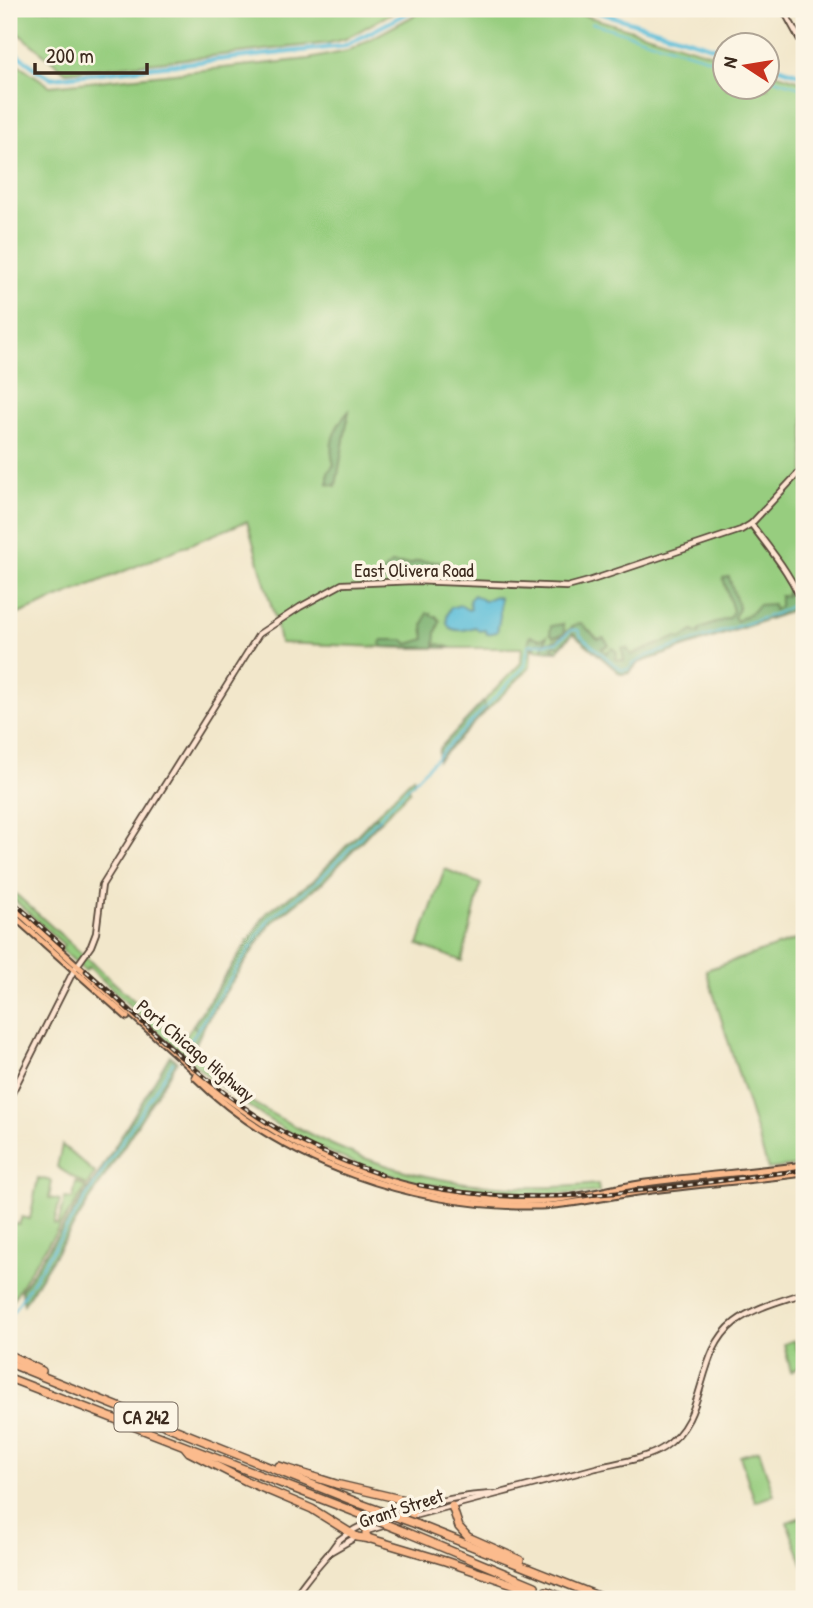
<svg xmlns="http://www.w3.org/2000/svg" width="813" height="1608" font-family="'Patrick Hand',sans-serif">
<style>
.green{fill:#97cd7f;stroke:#697c4e;stroke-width:2}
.forest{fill:#79b06e;stroke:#5a6d46;stroke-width:2}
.water{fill:#5abdd9;stroke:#4a747c;stroke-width:2}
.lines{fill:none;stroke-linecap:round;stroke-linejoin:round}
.stream{stroke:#5abdd9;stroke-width:2}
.canal{stroke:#5abdd9;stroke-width:4.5}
.secondary-casing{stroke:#564638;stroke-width:8}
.primary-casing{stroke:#564638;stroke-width:9}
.highway-casing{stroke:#564638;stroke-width:10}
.secondary{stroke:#fde4d1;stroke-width:4.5}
.primary{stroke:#fbbb8d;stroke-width:5}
.highway{stroke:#fbbb8d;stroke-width:7}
.rail-casing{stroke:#3b2a1e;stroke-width:4.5}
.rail{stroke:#fcf5e5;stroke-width:2;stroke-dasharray:5;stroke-linecap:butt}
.highway-bridge-casing{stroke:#564638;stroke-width:10;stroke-linecap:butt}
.highway-bridge{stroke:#fbbb8d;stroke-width:7}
.labels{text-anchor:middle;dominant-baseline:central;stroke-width:7;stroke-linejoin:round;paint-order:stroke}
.shield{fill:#fcf5e5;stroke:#75675a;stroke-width:2}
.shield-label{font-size:18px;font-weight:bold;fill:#3b2a1e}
.street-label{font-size:19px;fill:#3b2a1e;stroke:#fcf5e5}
</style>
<rect width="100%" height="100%" fill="#fcf5e5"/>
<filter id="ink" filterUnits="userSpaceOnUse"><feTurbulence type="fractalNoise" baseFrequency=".0143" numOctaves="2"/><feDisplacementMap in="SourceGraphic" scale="14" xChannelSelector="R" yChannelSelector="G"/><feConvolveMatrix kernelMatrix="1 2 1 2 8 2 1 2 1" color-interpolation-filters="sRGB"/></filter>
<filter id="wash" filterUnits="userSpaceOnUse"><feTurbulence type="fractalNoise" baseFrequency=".00686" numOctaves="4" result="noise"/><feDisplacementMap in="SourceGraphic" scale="28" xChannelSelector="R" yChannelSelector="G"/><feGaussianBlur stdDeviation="1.57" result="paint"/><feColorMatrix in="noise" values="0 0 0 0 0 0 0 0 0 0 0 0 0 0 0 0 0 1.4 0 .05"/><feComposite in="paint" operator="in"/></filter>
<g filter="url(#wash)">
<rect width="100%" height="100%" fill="#f2e7cb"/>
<g class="green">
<polygon points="9,9 399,9 345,39 329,43 66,72 9,26"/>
<polygon points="426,9 563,9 725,58 726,88 768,88 768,71 804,82 804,604 780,615 638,663 629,673 621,674 573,633 557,651 531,649 530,667 486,711 483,702 521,663 522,648 406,648 280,643 276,622 247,521 9,618 9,58 50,86 309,59 348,51"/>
<polygon points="413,777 414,782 409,787 410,791 380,821 375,816"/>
<polygon points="445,869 481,884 462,961 418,945"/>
<path d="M9,888L181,1043L193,1025L197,1029L189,1042L196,1043L192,1052C209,1067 226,1084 244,1097C262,1109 281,1119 300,1129C395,1180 491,1195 598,1184L599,1192C466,1202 351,1181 241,1101C186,1062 138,1013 89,967L85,971L61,949L64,945L9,895Z"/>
<polygon points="804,937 804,967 797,986 804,1011 804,1165 768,1169 706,970"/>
<polygon points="62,1145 95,1173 87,1186 57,1167"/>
<polygon points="38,1178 52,1181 49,1198 60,1200 54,1224 58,1225 65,1198 73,1199 76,1182 86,1188 29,1272 9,1307 9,1222 19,1224 22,1217 30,1219"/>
<polygon points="794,1340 802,1364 791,1372 784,1344"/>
<polygon points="759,1450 774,1495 755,1502 740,1456"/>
<polygon points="804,1516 804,1568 787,1522"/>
</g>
<g class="forest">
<path d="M349,411L336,486L328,484V472L334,465C327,444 334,427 349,411Z"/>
<polygon points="417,561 442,562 414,581 374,582 381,573 391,564 410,564"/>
<polygon points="729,577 739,609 734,617 737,621 753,611 758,605 773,604 774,610 780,607 780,596 786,596 787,592 793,590 799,594 804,591 804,599 801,600 803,605 780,615 638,663 629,673 621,674 573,633 560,647 555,645 552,647 557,651 543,650 544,643 537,643 534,649 528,645 530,636 541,639 547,636 545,643 559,639 563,634 554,637 550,633 551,626 563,624 565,633 576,624 581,623 598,639 604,638 609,645 602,648 606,653 612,648 617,652 616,659 624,661 622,648 627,648 631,655 677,637 681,639 693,631 699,634 700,629 729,618 733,611 723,578"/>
<polygon points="427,613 431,613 431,616 436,616 440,621 436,633 435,646 439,644 451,648 383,647 380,643 382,640 404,640 408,644 425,639 423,626"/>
<polygon points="483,702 486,711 438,760 439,749"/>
<polygon points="375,816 380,821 323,882 270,924 206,1022 196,1043 189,1043 197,1030 193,1025 267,912 313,881"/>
<polygon points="170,1055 177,1062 24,1304 21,1290 99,1173"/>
</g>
<path class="water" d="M474,595L484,601L495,596L500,598V616L497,632L487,634L485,630L479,631L475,627C458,633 439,632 450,608L460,605L468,610L471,609L469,600Z"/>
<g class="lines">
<g class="stream">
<polyline points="592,23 726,64"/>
<polyline points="768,77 797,86 804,91"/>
<polyline points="186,1047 269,919 319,880 525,666 528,645 557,642 571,630 578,630 581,636 616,666 622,670 629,669 633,664 647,656 778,613 797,602"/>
<polyline points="9,1318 173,1062"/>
</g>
<g class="canal">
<polyline points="588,9 726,51"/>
<polyline points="9,48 40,72 52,78 344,46 415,9"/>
<polyline points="768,64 804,76"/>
</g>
</g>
</g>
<g filter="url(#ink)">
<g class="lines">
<g class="secondary-casing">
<g id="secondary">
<polyline points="783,9 804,47"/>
<path d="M751,524C771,551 794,577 804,609"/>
<polyline points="9,1099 74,970 91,946 96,933 102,885 259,634 300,607 342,584 414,581 567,587 589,581 741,530 751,524 804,467"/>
<path d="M410,1517C472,1500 534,1485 596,1468C616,1463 646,1459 663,1448C710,1418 693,1355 735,1322C755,1307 781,1301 804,1293"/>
<polyline points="367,1531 402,1520"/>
<polyline points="330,1552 356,1537"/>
<path d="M293,1599C304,1581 315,1569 329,1553C333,1548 335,1544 339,1540C371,1513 450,1496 492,1494"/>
</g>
</g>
<g class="primary-casing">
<g id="primary">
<path d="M9,904L219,1093C245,1112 271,1130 299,1145C369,1181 462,1205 541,1201C576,1199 611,1188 646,1183C698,1176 751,1172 804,1165"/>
<polyline points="9,912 127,1017"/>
<path d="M195,1077C283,1164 417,1208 540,1206C575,1205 611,1195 645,1191C698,1184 751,1180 804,1173"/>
</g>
</g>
<g class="highway-casing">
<g id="highway">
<polyline points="9,1355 42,1371"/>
<polyline points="9,1363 361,1504"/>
<polyline points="9,1378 355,1512"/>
<polyline points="185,1447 189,1452 246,1481 312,1509 357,1537 371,1539 445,1561 542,1594 549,1592"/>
<polyline points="279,1466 336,1484 426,1505"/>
<polyline points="408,1503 413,1508 412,1516"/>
<polyline points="452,1506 459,1527 468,1537 520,1560"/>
<polyline points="366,1524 366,1535 369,1539"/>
<polyline points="416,1524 605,1599"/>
<polyline points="403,1531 535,1586"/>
<polyline points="546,1591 567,1599"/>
</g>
</g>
<use href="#secondary" class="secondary"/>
<use href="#primary" class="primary"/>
<use href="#highway" class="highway"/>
<g class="rail-casing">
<g id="rail">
<polyline points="9,898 63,946"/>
<path d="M86,971C142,1020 195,1075 257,1116C296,1142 338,1160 382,1175"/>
<path d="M419,1185C546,1212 677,1185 804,1170"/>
</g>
</g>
<use href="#rail" class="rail"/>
<g class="highway-bridge-casing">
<g id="highway-bridge">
<polyline points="361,1504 416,1524"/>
<polyline points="355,1512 403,1531"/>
</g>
</g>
<use href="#highway-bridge" class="highway-bridge"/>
</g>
</g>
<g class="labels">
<rect class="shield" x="114.5" y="1402.5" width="63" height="29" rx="5"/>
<g class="shield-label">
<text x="146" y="1417">CA 242</text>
</g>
<g class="street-label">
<text x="414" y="570">East Olivera Road</text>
<text transform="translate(196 1050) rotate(40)">Port Chicago Highway</text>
<text transform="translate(401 1508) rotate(-18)">Grant Street</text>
</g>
</g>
<rect width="813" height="1608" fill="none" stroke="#fcf5e5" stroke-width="35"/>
<g transform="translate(746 66) rotate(282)"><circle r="33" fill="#fcf5e5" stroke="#afa495" stroke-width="2"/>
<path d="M0-5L12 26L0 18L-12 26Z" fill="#c8321e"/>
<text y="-10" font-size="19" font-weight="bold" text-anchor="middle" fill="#3b2a1e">N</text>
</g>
<path d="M35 63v10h112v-10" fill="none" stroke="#3b2a1e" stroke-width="3.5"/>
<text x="46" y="63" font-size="21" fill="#3b2a1e" stroke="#fcf5e5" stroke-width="5" paint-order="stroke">200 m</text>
</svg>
